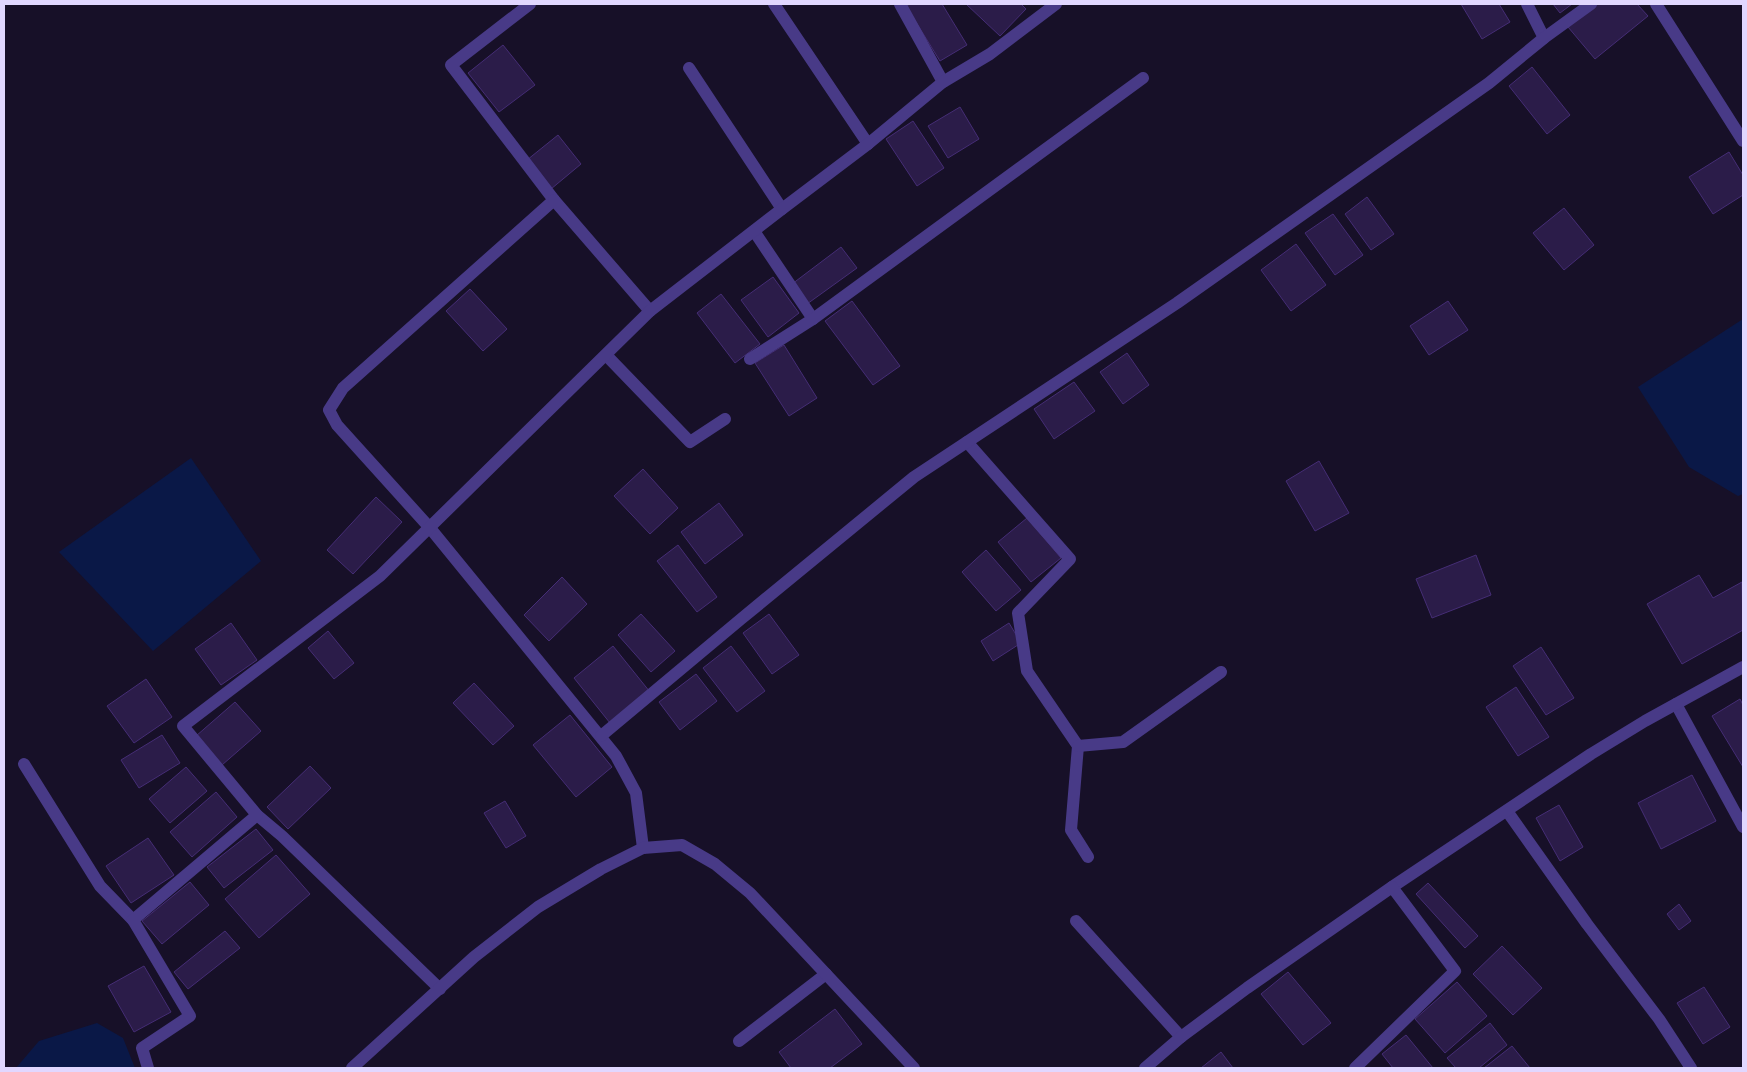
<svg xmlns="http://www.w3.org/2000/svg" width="1747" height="1072" font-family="'Sofia Sans Condensed',sans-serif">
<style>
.water{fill:#0a1847}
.building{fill:#2b1c49;stroke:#452d75}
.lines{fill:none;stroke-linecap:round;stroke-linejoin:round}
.minor{stroke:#483a87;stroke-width:12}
.tertiary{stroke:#483a87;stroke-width:12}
</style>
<rect width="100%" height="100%" fill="#171028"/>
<g class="water">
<polygon points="1743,319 1743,494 1738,496 1689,467 1638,387"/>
<polygon points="191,458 261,561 153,651 59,552"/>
<polygon points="97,1023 123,1038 135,1068 16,1068 39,1041"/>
</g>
<g class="building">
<polygon points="910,4 942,4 967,45 940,61 906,6"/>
<polygon points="966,4 1021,4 1026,9 1000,36"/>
<polygon points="1461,4 1499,4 1510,22 1482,39"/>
<polygon points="1553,4 1572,4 1560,13"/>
<polygon points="1598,4 1637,4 1648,16 1595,59 1568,27"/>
<polygon points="503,45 535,85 499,112 468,73"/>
<polygon points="1532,67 1570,115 1547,134 1509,86"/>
<polygon points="960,107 979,139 948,158 928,126"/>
<polygon points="913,121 944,168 917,186 886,139"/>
<polygon points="558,135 581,164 551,189 527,160"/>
<polygon points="1729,152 1743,175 1743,195 1713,214 1689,177"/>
<polygon points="1367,197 1394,234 1371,250 1345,214"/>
<polygon points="1564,208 1594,245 1564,270 1533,233"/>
<polygon points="1333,214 1363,255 1335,275 1305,233"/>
<polygon points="1296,244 1326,285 1291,311 1261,270"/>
<polygon points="841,247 857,268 807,304 792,284"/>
<polygon points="773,277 799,313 768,337 741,300"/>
<polygon points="470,289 507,329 483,351 446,311"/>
<polygon points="721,294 760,344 735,363 697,313"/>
<polygon points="852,301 900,366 873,385 825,321"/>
<polygon points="1448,301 1468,330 1429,355 1410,326"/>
<polygon points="784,345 817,398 789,416 755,363"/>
<polygon points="1127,353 1149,385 1123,404 1100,372"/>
<polygon points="1074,382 1095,411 1054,439 1034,409"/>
<polygon points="1319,461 1349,513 1315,531 1286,481"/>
<polygon points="643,469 678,508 650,534 614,496"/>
<polygon points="376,497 402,522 353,574 327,550"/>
<polygon points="719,503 743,535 705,564 681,532"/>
<polygon points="1027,518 1061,558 1031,582 998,542"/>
<polygon points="678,545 717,597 697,612 657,561"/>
<polygon points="986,550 1021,590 996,611 962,572"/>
<polygon points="1476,555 1491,595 1432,618 1416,579"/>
<polygon points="1699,575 1713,598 1742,582 1743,630 1682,664 1647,604"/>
<polygon points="562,577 587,604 549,641 524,615"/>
<polygon points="641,614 675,651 651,672 618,635"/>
<polygon points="769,614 799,655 772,674 743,633"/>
<polygon points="231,623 257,660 221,685 195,649"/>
<polygon points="1009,623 1021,643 993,661 981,641"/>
<polygon points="328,631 354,663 334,679 308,648"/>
<polygon points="613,646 650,692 610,723 574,678"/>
<polygon points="731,646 765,691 737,712 703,668"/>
<polygon points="1541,647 1574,698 1546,715 1513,666"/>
<polygon points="696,674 717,701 680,730 659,702"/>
<polygon points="146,679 172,717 134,743 107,706"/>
<polygon points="474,683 514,726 493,745 453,703"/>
<polygon points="1516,687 1549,737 1518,756 1486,707"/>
<polygon points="1740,699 1743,705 1743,767 1712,716"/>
<polygon points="235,702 261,731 222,765 196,736"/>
<polygon points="570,715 612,767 576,797 533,745"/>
<polygon points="162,735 180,763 139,788 121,760"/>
<polygon points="310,766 331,788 288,829 267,807"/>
<polygon points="186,767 207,791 170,823 149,799"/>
<polygon points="1692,775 1716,821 1661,849 1638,803"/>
<polygon points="216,792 237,817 192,857 170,832"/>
<polygon points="505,801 526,836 506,848 484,813"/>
<polygon points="1559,805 1583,847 1560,861 1536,818"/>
<polygon points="256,829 273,850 224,888 207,867"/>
<polygon points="148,838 174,875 131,903 106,866"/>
<polygon points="276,855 310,894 259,938 225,899"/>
<polygon points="190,882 209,905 162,944 142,921"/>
<polygon points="1428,883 1478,936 1465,948 1416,894"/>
<polygon points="1679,904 1691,921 1679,930 1667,914"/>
<polygon points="225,931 240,948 188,989 174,972"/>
<polygon points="1502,946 1542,988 1513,1015 1473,974"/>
<polygon points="144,966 171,1012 134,1032 108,986"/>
<polygon points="1288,972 1331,1023 1303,1045 1261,994"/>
<polygon points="1457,982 1487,1016 1445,1053 1415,1019"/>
<polygon points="1704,987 1730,1027 1703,1044 1677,1003"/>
<polygon points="835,1009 862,1044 830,1068 791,1068 779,1052"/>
<polygon points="1490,1023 1507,1045 1479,1068 1456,1068 1447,1058"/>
<polygon points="1406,1035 1433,1068 1393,1068 1382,1054"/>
<polygon points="1512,1046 1530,1068 1484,1068"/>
<polygon points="1221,1052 1233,1068 1201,1068"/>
</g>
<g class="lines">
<g class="minor">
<polyline points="530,4 451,65 554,200 343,388 329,410 337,425 430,528 616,756 636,793 643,848"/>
<polyline points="774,4 868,144"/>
<polyline points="900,4 943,82"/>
<polyline points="1527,4 1544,38"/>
<polyline points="1656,4 1743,141"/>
<polyline points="689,68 782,209"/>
<polyline points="554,200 650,311"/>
<polyline points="754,231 813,319"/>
<polyline points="606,355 690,442 725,419"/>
<polyline points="750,359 813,319 1143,78"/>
<polyline points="967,442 1070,559 1018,613 1027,671 1078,746 1071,830 1088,857"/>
<polyline points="1676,704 1743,827"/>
<polyline points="601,736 741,619 914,477 1177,303 1489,83 1544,38 1591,4"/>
<polyline points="1078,746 1123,742 1221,672"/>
<polyline points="24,764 100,886 133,920"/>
<polyline points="1507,811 1587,924 1659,1019 1691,1068"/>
<polyline points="257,815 282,836 440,989"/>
<polyline points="1076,921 1181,1037"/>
<polyline points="739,1041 826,974"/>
<polyline points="148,1068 142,1048 190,1016 133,920 257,815 183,726 380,576 650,311 782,209 868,144 943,82 990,54 1056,4"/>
<polyline points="1145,1068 1181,1037 1247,988 1392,887 1591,754 1645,721 1743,667"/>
<polyline points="1355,1068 1455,971 1392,887"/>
</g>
<polyline class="tertiary" points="352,1068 474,957 538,907 601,869 643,848 682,845 715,864 750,893 914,1068"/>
</g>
<rect width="1747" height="1072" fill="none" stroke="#e1d7ff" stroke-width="10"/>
</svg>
